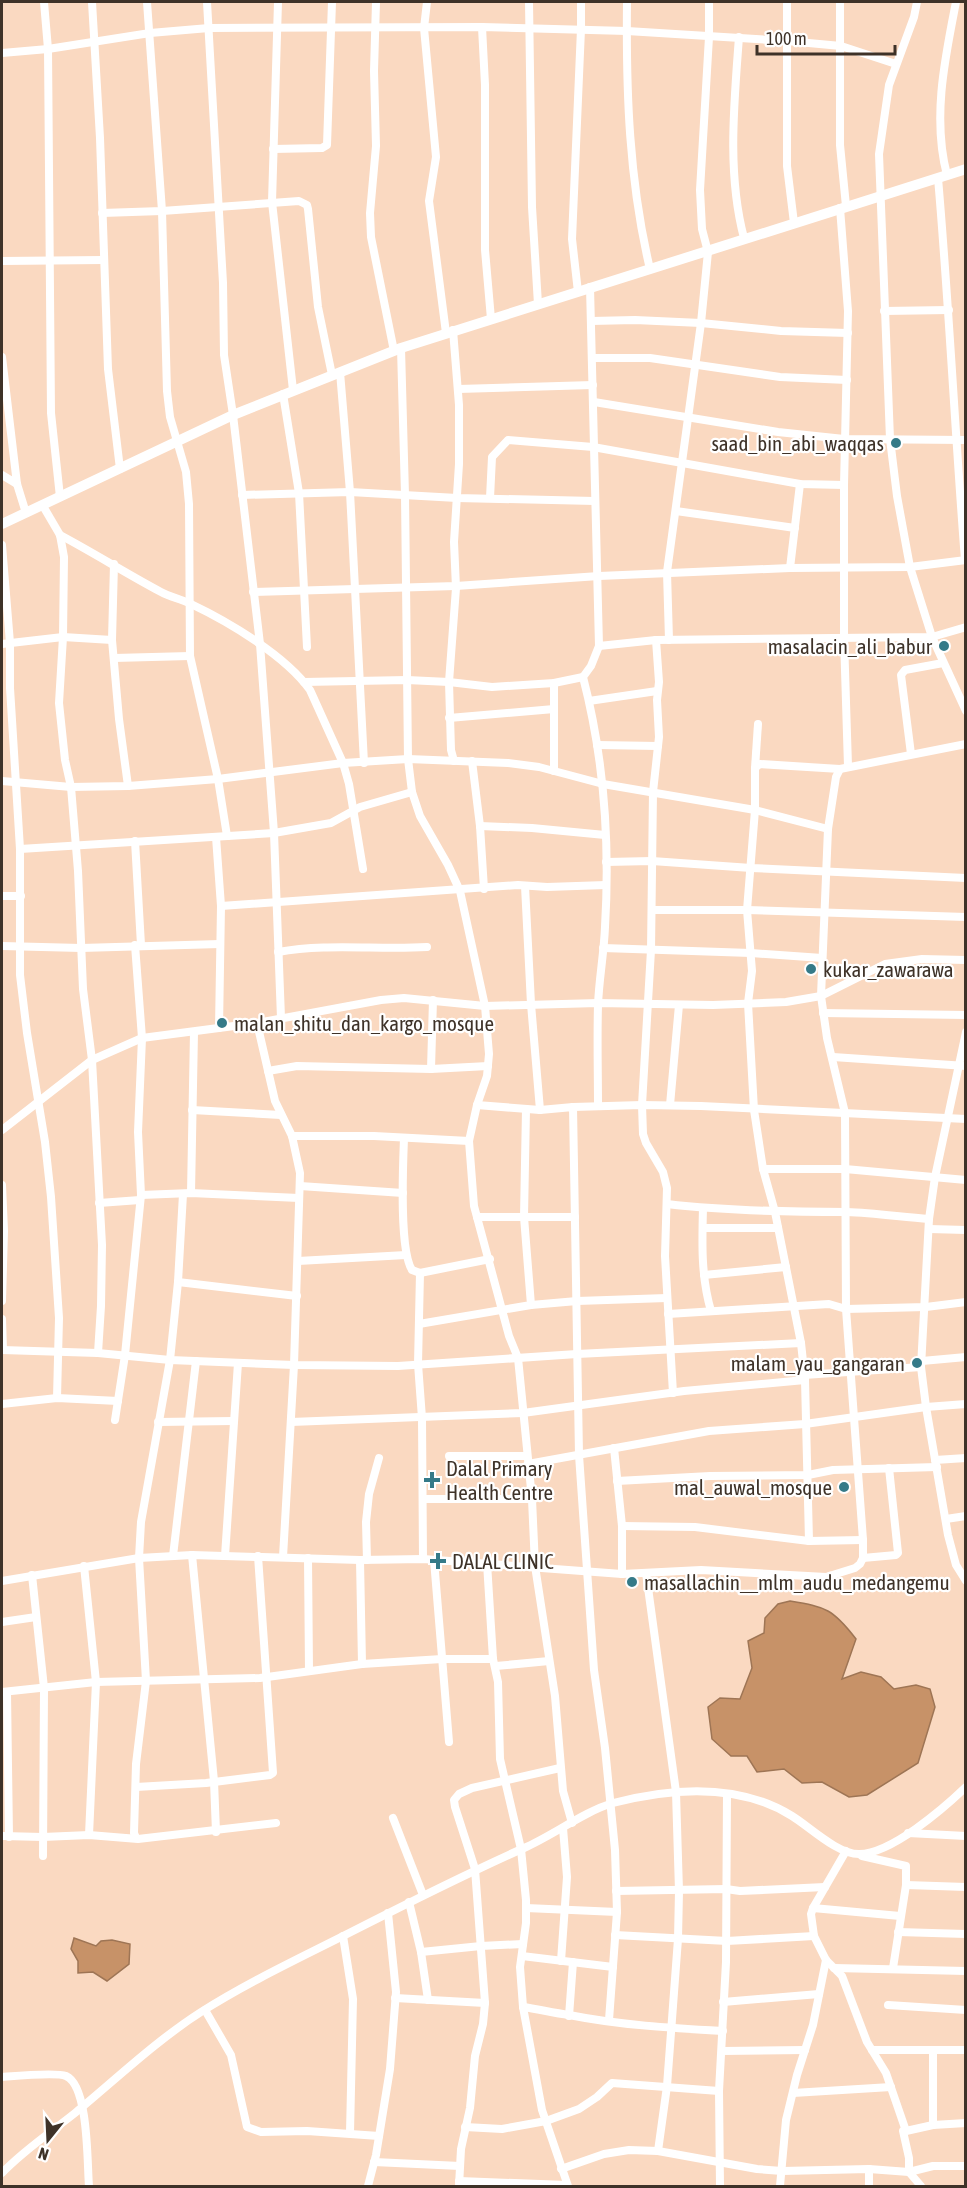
<svg xmlns="http://www.w3.org/2000/svg" width="967" height="2188" font-family="'Asap Condensed',sans-serif">
<style>
.water{fill:#c79268;stroke:#9e7555;stroke-width:1.5}
.lines{fill:none;stroke-linecap:round;stroke-linejoin:round}
.street{stroke:#fff;stroke-width:8}
.secondary{stroke:#fff;stroke-width:10}
.poi-dot{fill:#357a88;stroke:#fff;stroke-width:2}
.labels{text-anchor:middle;dominant-baseline:central;stroke-width:4.5;stroke-linejoin:round;paint-order:stroke}
.poi-label{font-size:21px;fill:#3e3228;stroke:#fff;text-anchor:start}
</style>
<rect width="100%" height="100%" fill="#fad9c1"/>
<g class="water">
<path d="M790,1601C826,1607 833,1609 856,1639L842,1679L861,1672L881,1677L894,1689L916,1685L930,1689L935,1707L918,1763L867,1795L849,1797L822,1782L802,1783L784,1769L757,1772L747,1756H731L712,1739L708,1707L720,1698L740,1699L752,1668L748,1641L764,1633L765,1618L778,1604Z"/>
<polygon points="74,1938 96,1946 101,1941 112,1940 130,1944 129,1964 107,1981 93,1972 78,1973 78,1961 71,1949"/>
</g>
<g class="lines">
<g class="street">
<polyline points="44,2 48,49 51,413 60,497"/>
<polyline points="92,2 100,138 108,369 120,469"/>
<polyline points="147,2 162,211 167,391 170,417 186,472 189,504 190,656 218,779 227,836"/>
<polyline points="207,2 223,283 224,355 233,415 260,644 274,833 281,1018"/>
<polyline points="278,2 272,202 293,390"/>
<polyline points="376,2 374,71 376,146 370,213 371,237 394,351"/>
<polyline points="427,2 424,28 436,157 429,201 446,333"/>
<polyline points="529,2 532,207 538,304"/>
<path d="M627,2C626,92 629,181 650,269"/>
<polyline points="787,2 787,166 794,223"/>
<polyline points="840,2 840,145 846,206"/>
<polyline points="917,2 914,17 889,85 879,154 890,439 897,496 910,567 932,637 966,711"/>
<polyline points="482,27 485,85 485,250 491,319"/>
<path d="M739,37C734,104 727,174 744,238"/>
<polyline points="2,53 48,49 150,33 209,28 482,27 627,31 787,41 841,46 896,64"/>
<polyline points="273,149 322,148 327,145 332,2"/>
<path d="M947,175C932,118 945,58 956,2"/>
<path d="M938,178C949,305 955,433 965,560"/>
<polyline points="840,208 848,311 844,485 844,638 848,766"/>
<polyline points="102,213 162,211 299,201 307,205 308,209 318,307 332,375"/>
<polyline points="2,261 103,260"/>
<path d="M590,287L599,646L591,666L583,677C604,758 610,844 605,927C604,953 599,979 598,1005C597,1039 598,1072 598,1106"/>
<polyline points="578,292 572,239 581,29 581,2"/>
<polyline points="884,311 949,310"/>
<polyline points="591,321 635,320 701,323 781,331 848,333"/>
<polyline points="453,330 459,405 459,464 454,542 456,588 449,682 451,750 454,761"/>
<polyline points="401,348 405,495 408,759 412,792 420,816 448,865 460,891 485,1006 489,1054 487,1076 477,1105 540,1110 573,1107 579,1455 594,1670 605,1748 615,1850 617,1912 609,2020"/>
<polyline points="2,357 17,484 26,513"/>
<polyline points="592,358 650,358 780,377 847,380"/>
<polyline points="340,372 350,492 364,763"/>
<polyline points="458,389 593,385"/>
<polyline points="283,394 299,493 307,647"/>
<polyline points="594,402 778,432 844,439 966,440"/>
<polyline points="2,475 17,484"/>
<polyline points="242,495 350,492 457,498 595,501"/>
<polyline points="490,498 492,457 508,440 593,447 800,484 844,485"/>
<polyline points="43,506 60,535 64,557 63,637 59,703 65,760 71,787 78,871 83,989 92,1060 102,1245 101,1306 98,1353"/>
<polyline points="676,511 795,528"/>
<path d="M60,535C94,553 127,574 161,592C170,597 181,599 191,604C229,622 286,656 310,690L343,763L349,784L363,869"/>
<polyline points="2,545 10,643 10,688 20,849 20,975 27,1033 45,1142 51,1197 59,1318 57,1398"/>
<polyline points="114,564 112,640 119,719 128,786"/>
<polyline points="790,568 800,484"/>
<polyline points="253,592 456,586 599,576 790,568 910,567 966,560"/>
<polyline points="656,640 659,682 657,700 659,737 653,792 651,950 642,1105 643,1134 646,1143 663,1172 667,1188 665,1256 673,1393"/>
<polyline points="669,640 667,572 701,323 708,252 702,229 700,190 709,37 709,2"/>
<polyline points="2,644 63,637 112,640"/>
<polyline points="599,646 656,640 932,637 966,627"/>
<polyline points="114,658 190,656"/>
<polyline points="304,682 407,680 449,682 492,687 554,683 583,677"/>
<polyline points="589,701 657,691"/>
<polyline points="449,718 554,709"/>
<polyline points="597,745 658,746"/>
<polyline points="911,754 901,675 905,670 943,663"/>
<polyline points="472,761 480,826 484,889"/>
<polyline points="755,768 758,724"/>
<polyline points="554,771 554,683"/>
<polyline points="2,781 71,787 128,786 218,779 343,763 408,759 508,763 539,767 603,784 755,810 828,829"/>
<polyline points="480,826 532,828 605,835"/>
<polyline points="216,837 221,906 219,1028"/>
<polyline points="135,841 141,945"/>
<polyline points="20,849 274,833 331,823 360,807 412,792"/>
<polyline points="606,862 652,861 751,868 966,878"/>
<polyline points="525,886 531,1004 540,1110"/>
<polyline points="2,896 21,896"/>
<polyline points="221,906 518,885 547,887 606,885"/>
<polyline points="652,910 747,910 966,917"/>
<polyline points="2,946 81,948 220,944"/>
<polyline points="603,948 751,953 822,958"/>
<path d="M278,952C327,943 377,950 427,947"/>
<polyline points="823,1013 966,1015"/>
<polyline points="257,1023 275,1101 292,1136 300,1173 294,1365 283,1557"/>
<polyline points="966,1032 935,1177 929,1219 921,1367 926,1407 948,1535 956,1565 966,1581"/>
<polyline points="833,1057 966,1066"/>
<polyline points="431,1069 433,1000"/>
<polyline points="268,1071 297,1066 431,1069 488,1066"/>
<polyline points="477,1105 469,1141 474,1206 509,1336 518,1358 532,1499 535,1566 555,1696 563,1791 572,1823"/>
<polyline points="670,1105 679,1005"/>
<polyline points="573,1107 642,1105 701,1106 966,1119"/>
<polyline points="192,1110 281,1115"/>
<polyline points="2,1130 92,1060 142,1038 257,1023 381,1000 404,998 485,1006 598,1003 713,1005 786,1002 821,996 885,964 922,959 966,960"/>
<polyline points="292,1136 374,1136 469,1141"/>
<path d="M404,1138C403,1165 399,1250 412,1270L420,1273L490,1259"/>
<polyline points="763,1169 845,1169 966,1180"/>
<polyline points="2,1185 4,1231 2,1301"/>
<polyline points="300,1186 403,1193"/>
<polyline points="191,1193 194,1032"/>
<polyline points="141,1195 191,1193 299,1198"/>
<polyline points="99,1203 140,1200"/>
<path d="M667,1204C727,1211 787,1212 847,1212C874,1213 902,1217 929,1219"/>
<path d="M703,1208C702,1243 701,1277 711,1311"/>
<polyline points="477,1217 575,1217"/>
<polyline points="703,1228 778,1228"/>
<polyline points="929,1229 966,1230"/>
<polyline points="298,1261 406,1255"/>
<polyline points="420,1273 418,1364 422,1418 423,1559"/>
<polyline points="704,1275 786,1267"/>
<polyline points="178,1282 297,1296"/>
<polyline points="531,1305 577,1301 667,1298"/>
<polyline points="668,1314 829,1304 846,1309 926,1307 966,1302"/>
<polyline points="2,1319 3,1350"/>
<polyline points="419,1324 531,1305 524,1217 526,1109"/>
<polyline points="2,1350 98,1353 170,1360 294,1365 398,1366 577,1354 801,1343"/>
<polyline points="922,1361 966,1357"/>
<polyline points="804,1375 921,1367"/>
<polyline points="2,1404 57,1398 118,1401"/>
<polyline points="115,1420 125,1355 141,1195 138,1132 142,1038 135,945"/>
<polyline points="158,1422 233,1421"/>
<polyline points="291,1422 523,1413 684,1391 805,1380"/>
<polyline points="614,1448 622,1526 622,1574"/>
<polyline points="449,1456 527,1456"/>
<polyline points="935,1460 966,1458"/>
<polyline points="528,1464 709,1431 805,1424 926,1407 966,1404"/>
<polyline points="617,1481 710,1476 808,1475 833,1470 937,1467"/>
<polyline points="423,1499 532,1499"/>
<polyline points="946,1519 966,1516"/>
<polyline points="622,1526 695,1527 809,1541 863,1540"/>
<polyline points="809,1541 805,1380 801,1343 775,1212 763,1169 754,1110 748,1003 752,971 747,910 755,810 755,768 760,764 840,769"/>
<polyline points="192,1555 214,1781 216,1832"/>
<polyline points="173,1556 196,1361"/>
<polyline points="225,1556 238,1363"/>
<polyline points="308,1558 309,1671"/>
<polyline points="863,1558 896,1555 898,1553 889,1468"/>
<polyline points="360,1560 362,1664"/>
<polyline points="367,1560 366,1522 369,1494 379,1458"/>
<polyline points="434,1560 449,1742"/>
<polyline points="487,1563 493,1659 498,1682 500,1759 521,1849 526,1900 526,1923 520,1967 523,2007 542,2110 568,2186"/>
<polyline points="84,1566 96,1682 89,1835"/>
<polyline points="646,1573 676,1792 679,1891 678,1939 667,2086 658,2151"/>
<polyline points="32,1575 44,1688 43,1856"/>
<polyline points="2,1581 139,1558 192,1555 360,1560 423,1559 622,1574 701,1570 826,1577 855,1568 860,1564 863,1558 863,1540 846,1309 845,1113 827,1038 821,996 828,829 836,777 840,769 966,744"/>
<polyline points="2,1622 36,1617"/>
<polyline points="496,1666 549,1661"/>
<polyline points="2,1692 96,1682 260,1678 362,1664 442,1659 493,1659"/>
<polyline points="7,1692 9,1837"/>
<polyline points="136,1787 206,1783 270,1775 273,1773 258,1556"/>
<polyline points="393,1818 423,1895"/>
<polyline points="908,1833 966,1836"/>
<polyline points="2,1836 43,1837 89,1835 138,1839 276,1823"/>
<polyline points="136,1838 134,1833 136,1764 146,1681 139,1558 141,1522 170,1360 178,1282 183,1194"/>
<polyline points="846,1851 813,1908 811,1914 814,1936 826,1960 842,1976 867,2042 886,2073 906,2131 903,2131 909,2158 909,2172 921,2186"/>
<polyline points="862,1856 906,1866 906,1885 893,1968"/>
<polyline points="906,1885 966,1887"/>
<polyline points="616,1891 726,1889 740,1891 825,1887"/>
<polyline points="409,1902 421,1952 428,2000"/>
<polyline points="526,1908 617,1912"/>
<polyline points="813,1908 900,1916"/>
<polyline points="898,1932 966,1934"/>
<polyline points="615,1935 727,1941 814,1936"/>
<polyline points="343,1936 353,1999 350,2133"/>
<polyline points="421,1952 481,1946 523,1944"/>
<polyline points="522,1956 613,1967"/>
<polyline points="561,1961 567,1877 563,1828"/>
<polyline points="834,1968 966,1971"/>
<polyline points="395,1998 485,2003"/>
<polyline points="723,2002 819,1994"/>
<polyline points="888,2005 966,2010"/>
<path d="M523,2007C538,2009 553,2013 569,2015C619,2025 671,2028 723,2031"/>
<polyline points="205,2010 231,2055 247,2127 261,2132 307,2131 379,2136"/>
<polyline points="569,2016 573,1962"/>
<polyline points="872,2050 966,2050"/>
<polyline points="933,2050 933,2125"/>
<polyline points="722,2051 805,2050"/>
<path d="M2,2077C15,2076 56,2072 66,2076C89,2086 87,2164 89,2186"/>
<polyline points="793,2093 891,2087"/>
<polyline points="465,2127 502,2129 546,2121 579,2109 597,2097 612,2083 719,2091"/>
<polyline points="906,2131 933,2125 966,2123"/>
<polyline points="374,2162 460,2166"/>
<polyline points="561,2169 604,2154 629,2150 658,2151 757,2169 782,2171 869,2169 909,2172 933,2166 966,2166"/>
<polyline points="869,2169 869,2186"/>
<path d="M2,2173C24,2150 50,2133 75,2113C115,2080 157,2040 201,2012C250,1981 302,1957 353,1931C410,1902 466,1874 524,1848C552,1836 585,1811 613,1803C671,1788 739,1783 792,1816C810,1827 837,1854 859,1854C891,1854 943,1809 966,1787"/>
<polyline points="459,2181 567,2185"/>
<polyline points="368,2186 376,2155 390,2069 396,1992 388,1913"/>
<polyline points="459,2186 461,2149 470,2108 475,2056 483,2024 485,2003 475,1869 455,1807 454,1800 459,1794 472,1788 560,1768"/>
<polyline points="720,2186 719,2091 726,1962 727,1794"/>
<polyline points="780,2186 786,2120 797,2075 813,2025 826,1960"/>
</g>
<polyline class="secondary" points="2,524 233,415 401,348 966,169"/>
</g>
<g class="poi-dot">
<circle cx="896" cy="443" r="6"/>
<circle cx="944" cy="646" r="6"/>
<circle cx="811" cy="969" r="6"/>
<circle cx="222" cy="1023" r="6"/>
<circle cx="917" cy="1363" r="6"/>
<path d="M429 1471h6v6h6v6h-6v6h-6v-6h-6v-6h6z"/>
<circle cx="844" cy="1487" r="6"/>
<path d="M435 1552h6v6h6v6h-6v6h-6v-6h-6v-6h6z"/>
<circle cx="632" cy="1582" r="6"/>
</g>
<g class="labels">
<g class="poi-label">
<text x="884" y="443" text-anchor="end">saad_bin_abi_waqqas</text>
<text x="932" y="646" text-anchor="end">masalacin_ali_babur</text>
<text x="823" y="969">kukar_zawarawa</text>
<text x="234" y="1023">malan_shitu_dan_kargo_mosque</text>
<text x="905" y="1363" text-anchor="end">malam_yau_gangaran</text>
<text x="446" y="1468">Dalal Primary<tspan x="446" dy="24">Health Centre</tspan></text>
<text x="832" y="1487" text-anchor="end">mal_auwal_mosque</text>
<text x="452" y="1561">DALAL CLINIC</text>
<text x="644" y="1582">masallachin__mlm_audu_medangemu</text>
</g>
</g>
<rect width="967" height="2188" fill="none" stroke="#3e3228" stroke-width="6"/>
<g transform="translate(48 2140) rotate(198)" stroke="#ffffff" stroke-width="4.5" paint-order="stroke">
<path d="M0-4.5L10 22L0 15L-10 22Z" fill="#3e3228"/>
<text y="-9" font-size="16" font-weight="bold" text-anchor="middle" fill="#3e3228">N</text>
</g>
<path d="M757 45v9h138v-9" fill="none" stroke="#3e3228" stroke-width="3"/>
<text x="766" y="45" font-size="18" fill="#3e3228" stroke="#ffffff" stroke-width="4.5" paint-order="stroke">100 m</text>
</svg>
